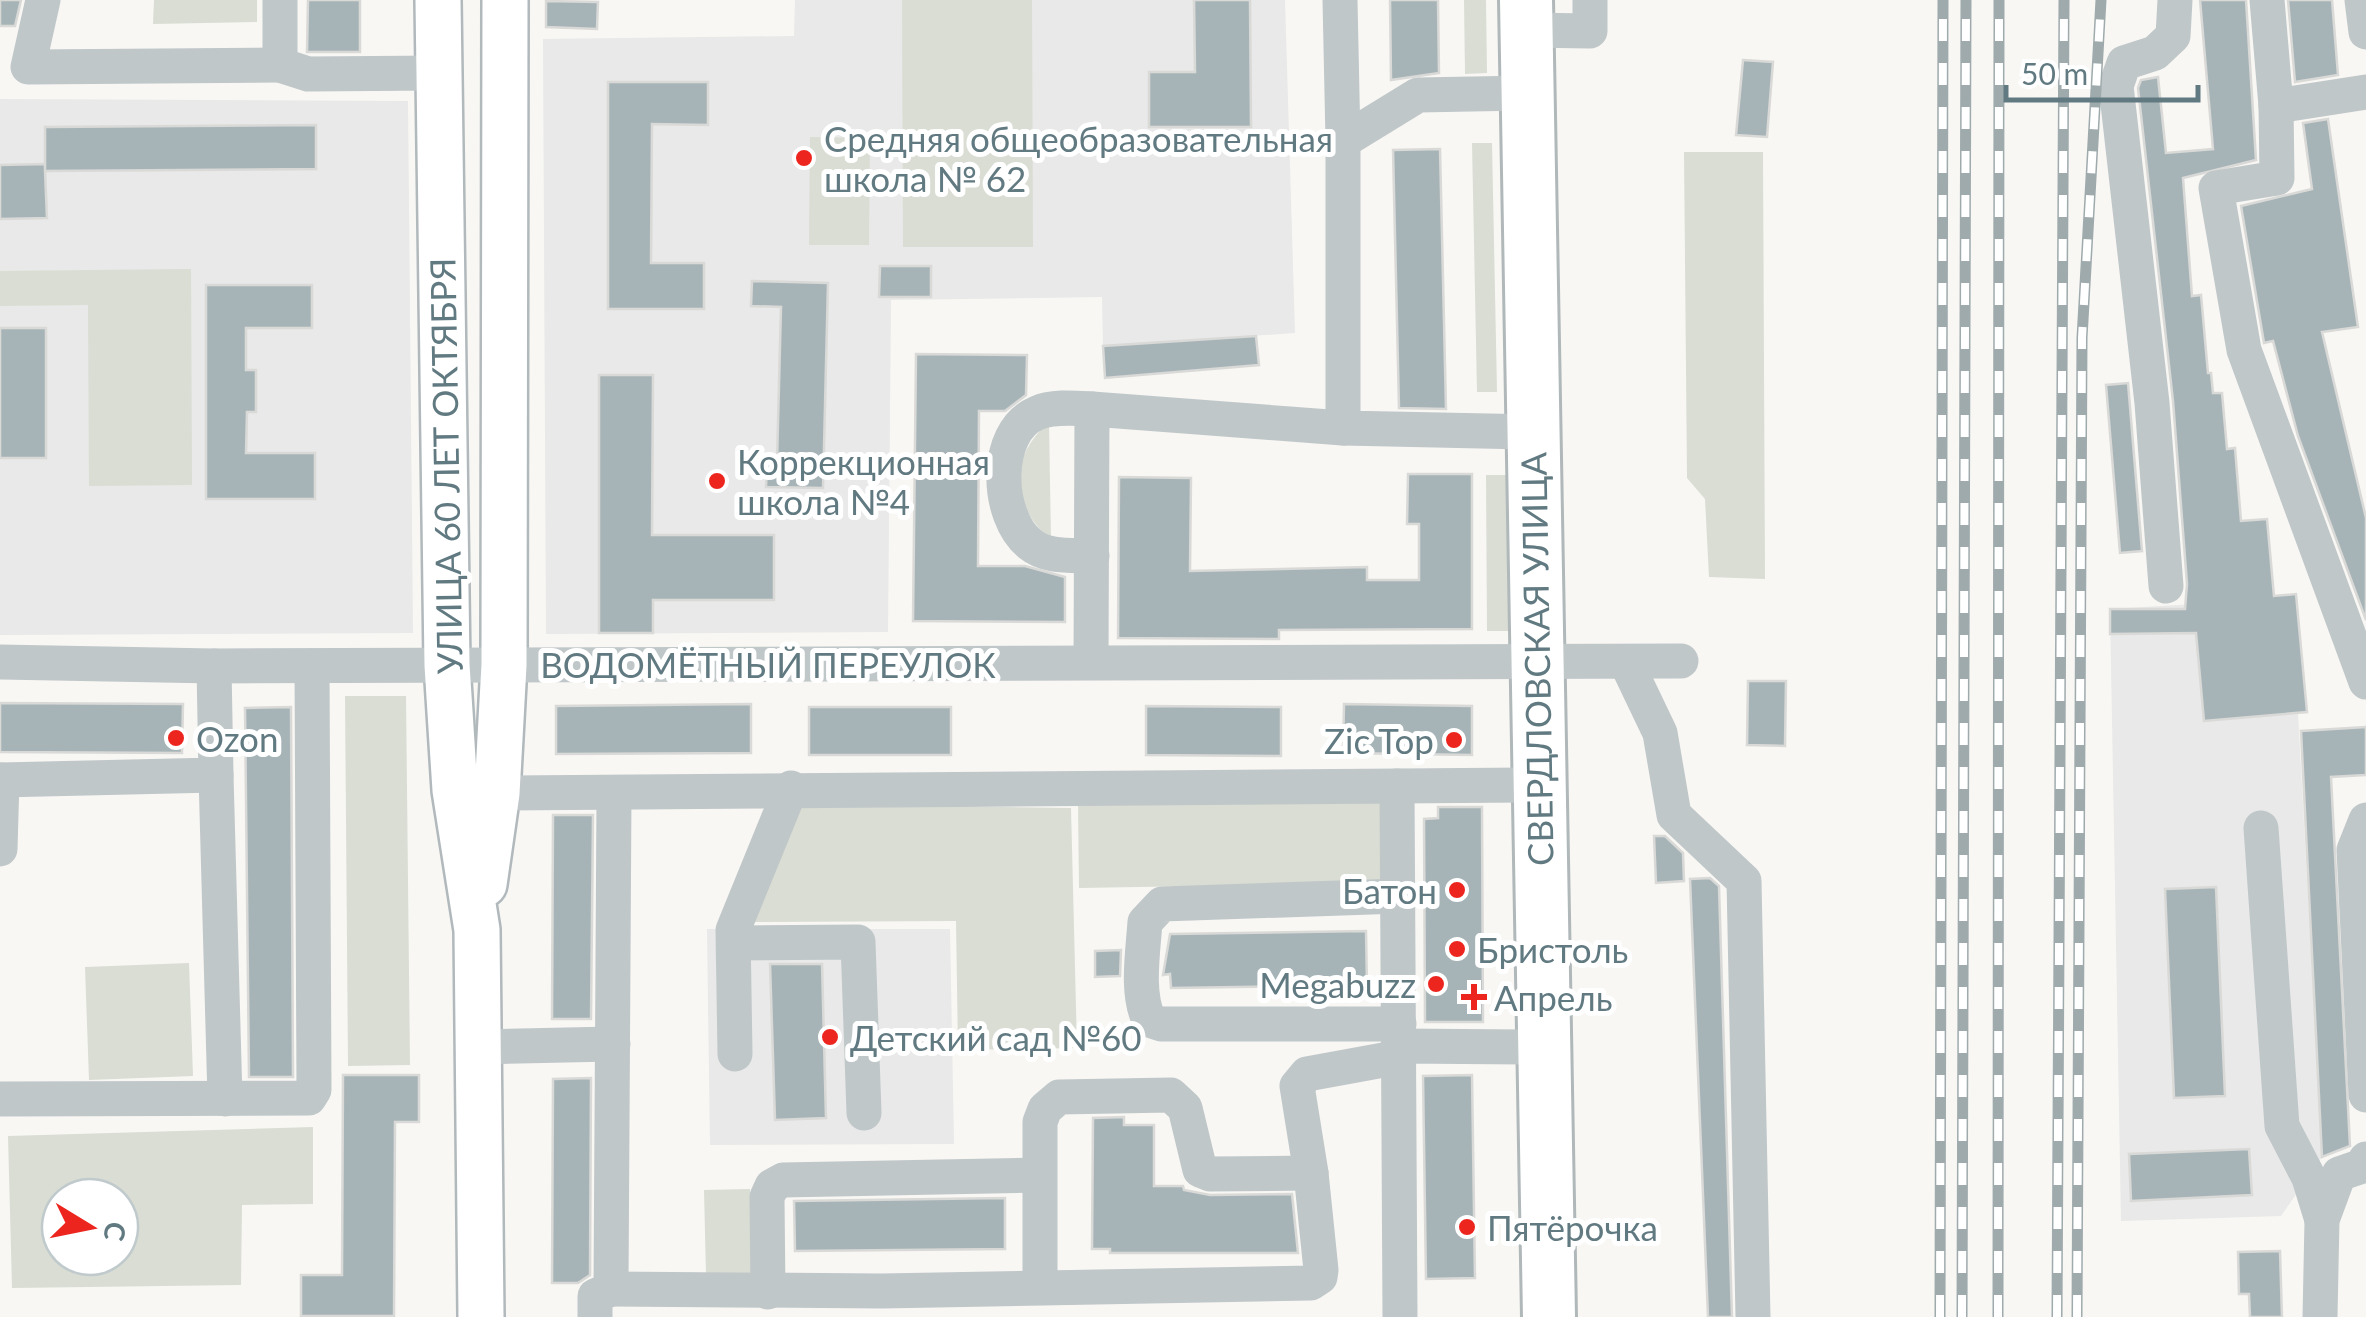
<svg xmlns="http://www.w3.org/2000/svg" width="2366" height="1317" font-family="Lato,sans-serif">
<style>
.built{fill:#e8e9e8}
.green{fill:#d9ddd3;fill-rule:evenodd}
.building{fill:#a7b4b7;stroke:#d9d9d7;stroke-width:2.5}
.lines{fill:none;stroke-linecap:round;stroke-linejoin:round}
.major-casing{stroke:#b1b9bc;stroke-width:50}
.highway-casing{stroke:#b1b8ba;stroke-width:58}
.minor{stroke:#c0c7c9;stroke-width:35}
.major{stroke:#fff;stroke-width:45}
.highway{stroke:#fff;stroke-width:52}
.rail-casing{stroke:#9faaad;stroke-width:11}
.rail{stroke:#fff;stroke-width:8;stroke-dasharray:22;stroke-linecap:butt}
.poi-dot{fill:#ed251f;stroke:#fff;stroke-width:4}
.labels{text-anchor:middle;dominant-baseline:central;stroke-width:10;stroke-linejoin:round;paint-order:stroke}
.poi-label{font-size:35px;fill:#617a81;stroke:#fff;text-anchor:start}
.street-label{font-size:35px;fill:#617a81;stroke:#fff}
</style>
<rect width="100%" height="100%" fill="#f8f7f4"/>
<g class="built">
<polygon points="795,0 1285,0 1295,333 1103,346 1102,297 891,300 888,632 546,634 543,39 794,36"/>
<polygon points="0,99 408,101 413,633 0,635"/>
<polygon points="2194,604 2279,714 2298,713 2322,1157 2281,1216 2121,1221 2110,609"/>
<polygon points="707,929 950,929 954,1144 710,1145"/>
</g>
<g class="green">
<polygon points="154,0 257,0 257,22 153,24"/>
<polygon points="902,0 1032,0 1033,247 903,247"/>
<polygon points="1464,0 1486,0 1487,73 1465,74"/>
<polygon points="810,137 870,138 869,245 809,245"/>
<polygon points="1492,143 1497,392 1477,392 1472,143"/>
<polygon points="1763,152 1765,579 1709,577 1705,499 1687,478 1684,152"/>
<polygon points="191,269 192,485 89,486 88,305 0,306 0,271"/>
<path d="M1049,421L1051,541C1009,501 1007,462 1049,421Z"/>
<polygon points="1486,475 1508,475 1509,631 1487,631"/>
<polygon points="345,696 406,696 410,1065 348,1066"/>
<polygon points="1383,798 1385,883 1079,888 1078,803"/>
<polygon points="800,804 1071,808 1077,1048 958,1050 956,921 751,922"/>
<polygon points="189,963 193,1076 89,1080 85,967"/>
<path d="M313,1127V1204L242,1205L241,1285L12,1288L8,1136ZM60,1197H120V1257H60Z"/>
<polygon points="750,1189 752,1275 706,1276 704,1190"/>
</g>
<g class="building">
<polygon points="0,0 21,0 15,26 0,26"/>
<polygon points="308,0 360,0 360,52 307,52"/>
<polygon points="1194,0 1250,0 1251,127 1149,127 1149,72 1195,72"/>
<polygon points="1390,0 1438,0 1439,73 1391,80"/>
<polygon points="2200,0 2246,0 2256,160 2183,178 2192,296 2201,295 2208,373 2211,373 2213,393 2222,393 2227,449 2235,448 2241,521 2267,519 2274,596 2296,594 2307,712 2204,721 2196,633 2110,634 2110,609 2185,609 2187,584 2173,401 2138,88 2141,80 2158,77 2166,153 2213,149"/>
<polygon points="2288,0 2332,0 2338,75 2295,82"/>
<polygon points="546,1 598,2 597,29 546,27"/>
<polygon points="1743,60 1773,62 1767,137 1736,135"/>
<polygon points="608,82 708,82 708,125 652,124 651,263 704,263 704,309 608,309"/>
<polygon points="2328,119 2358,327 2322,332 2366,518 2366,620 2298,436 2273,341 2264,343 2241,206 2312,189 2303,123"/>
<polygon points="316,125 316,169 45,171 47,218 0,219 0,165 45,164 45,170 45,127"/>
<polygon points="1440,149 1446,409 1399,408 1393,150"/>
<polygon points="880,266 931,266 931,297 879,297"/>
<polygon points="752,281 828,283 823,488 766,487 767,462 777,462 781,307 751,306"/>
<polygon points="206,285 312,285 312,328 246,328 246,370 256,370 256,412 247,412 246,453 315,453 315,499 206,499"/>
<rect x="0" y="328" width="46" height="130"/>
<polygon points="1256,336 1259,365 1105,378 1103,346"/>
<polygon points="916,354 1027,355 1026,395 1005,411 979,411 978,566 1025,566 1065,577 1065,622 913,621"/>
<polygon points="599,375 653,375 652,535 774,535 774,600 653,600 653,633 599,633"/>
<polygon points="2128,383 2142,551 2120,553 2106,385"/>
<polygon points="1408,474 1472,474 1472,629 1279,630 1279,639 1118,638 1119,477 1191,478 1190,571 1367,567 1367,580 1419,580 1419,524 1407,524"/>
<polygon points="1748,681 1786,681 1785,746 1747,745"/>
<polygon points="0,703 183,704 182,753 0,752"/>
<polygon points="751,704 751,753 556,754 556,706"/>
<polygon points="1344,704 1472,706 1472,755 1343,753"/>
<polygon points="1146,706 1281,707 1281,756 1146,755"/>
<polygon points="291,707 293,1077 249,1077 245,708"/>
<rect x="809" y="707" width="142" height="48"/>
<polygon points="2366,727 2366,775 2331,777 2350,1146 2322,1157 2301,731"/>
<polygon points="1438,807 1482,807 1483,1022 1425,1022 1424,819 1438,818"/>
<polygon points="553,815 593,815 591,1019 552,1019"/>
<polygon points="1654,836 1665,836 1683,853 1684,881 1656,883"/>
<polygon points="1710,878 1719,886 1732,1317 1708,1317 1690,879"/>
<polygon points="2216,887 2225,1096 2174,1098 2165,889"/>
<polygon points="1366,931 1367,985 1171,988 1170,974 1163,975 1170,934"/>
<polygon points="1121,950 1120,976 1095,977 1095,951"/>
<polygon points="770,964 822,964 826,1118 775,1120"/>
<polygon points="343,1075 419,1075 419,1122 395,1122 394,1316 301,1316 301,1275 342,1275"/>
<polygon points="1472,1075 1475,1278 1426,1279 1423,1076"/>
<polygon points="591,1078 590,1275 578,1283 552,1283 553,1079"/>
<polygon points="1124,1117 1124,1125 1154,1125 1154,1186 1183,1186 1184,1190 1210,1195 1292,1194 1298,1253 1110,1253 1110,1249 1092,1249 1093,1118"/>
<polygon points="2249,1149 2252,1195 2131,1201 2129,1154"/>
<polygon points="1005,1198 1005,1249 795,1251 794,1201"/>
<polygon points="2280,1251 2282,1317 2250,1317 2249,1294 2239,1294 2238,1252"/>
</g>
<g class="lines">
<g class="major-casing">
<g id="major">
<polyline points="438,0 447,665 455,790 477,930 481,1317"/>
<polyline points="484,884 497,793 504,665 505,0"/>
</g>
</g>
<g class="highway-casing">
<polyline id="highway" points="1526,0 1549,1317"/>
</g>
<g class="minor">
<polyline points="43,0 28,67 280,65"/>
<polyline points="280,0 280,65 308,74 439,73"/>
<polyline points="1340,0 1343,141 1418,95 1526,93"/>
<polyline points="2267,0 2276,106 2366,92"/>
<polyline points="2362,0 2366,32"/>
<polyline points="1526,30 1590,31 1590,0"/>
<polyline points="2276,106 2277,178 2216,188 2244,350 2366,682"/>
<polyline points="1343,141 1343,428 1532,432"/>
<path d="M1092,556C1071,555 1047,558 1030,544C996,517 992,432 1037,413C1052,406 1075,408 1092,409"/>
<polyline points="2166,586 2152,403 2116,86 2124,63 2155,53 2173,36 2175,0"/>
<polyline points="0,662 214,666 1681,661"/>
<polyline points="1091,662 1092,409 1343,428"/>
<polyline points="1627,664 1660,733 1674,815 1744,881 1753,1317"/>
<polyline points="216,775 225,1099"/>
<polyline points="0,780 216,775 214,666"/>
<polyline points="1397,786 1400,1317"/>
<polyline points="497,793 1539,785"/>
<polyline points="2366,820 2354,850 2366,1095"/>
<polyline points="2261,828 2282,1126 2309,1178 2322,1220"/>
<polyline points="0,849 2,780"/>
<polyline points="734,943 858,942 864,1113"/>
<path d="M1399,1024H1161L1149,1020C1136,993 1143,952 1145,922L1162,904L1400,896"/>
<polyline points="478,1047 613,1044"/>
<polyline points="735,1054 733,930 791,788"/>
<polyline points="0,1099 309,1098 314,1090 312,666"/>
<polyline points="1040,1287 1040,1122 1045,1109 1059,1097 1171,1095 1185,1108 1200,1170 1210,1174 1311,1173 1297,1086 1307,1074 1400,1057 1400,1046 1543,1047"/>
<polyline points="611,1289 882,1291 1311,1283 1320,1277 1321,1270 1311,1173"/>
<polyline points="768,1292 767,1197 772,1186 783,1180 1038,1175"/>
<polyline points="595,1317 595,1296 611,1289 614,794"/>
<polyline points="2320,1317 2322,1220 2339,1174 2362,1166 2366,1159"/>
</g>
<use href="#major" class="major"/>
<use href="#highway" class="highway"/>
<g class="rail-casing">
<g id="rail">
<polyline points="1940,1317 1943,0"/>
<polyline points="1962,1317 1966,0"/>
<polyline points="1998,1317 1999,0"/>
<polyline points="2057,1317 2064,0"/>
<polyline points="2077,1317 2082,338 2101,0"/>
</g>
</g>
<use href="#rail" class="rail"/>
</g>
<g class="poi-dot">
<circle cx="804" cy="158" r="10"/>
<circle cx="717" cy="481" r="10"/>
<circle cx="176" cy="738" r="10"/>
<circle cx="1454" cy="740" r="10"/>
<circle cx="1457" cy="890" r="10"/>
<circle cx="1457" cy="949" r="10"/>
<circle cx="1436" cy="984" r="10"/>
<path d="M1469 982h10v10h10v10h-10v10h-10v-10h-10v-10h10z"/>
<circle cx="830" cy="1037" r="10"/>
<circle cx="1467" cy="1227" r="10"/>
</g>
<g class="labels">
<g class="poi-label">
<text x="824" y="138">Средняя общеобразовательная<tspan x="824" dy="40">школа № 62</tspan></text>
<text x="737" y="461">Коррекционная<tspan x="737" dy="40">школа №4</tspan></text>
<text x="196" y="738">Ozon</text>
<text x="1434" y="740" text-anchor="end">Zic Top</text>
<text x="1437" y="890" text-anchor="end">Батон</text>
<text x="1477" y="949">Бристоль</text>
<text x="1416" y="984" text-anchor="end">Megabuzz</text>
<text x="1494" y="997">Апрель</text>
<text x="850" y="1037">Детский сад №60</text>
<text x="1487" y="1227">Пятёрочка</text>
</g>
<g class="street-label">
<text transform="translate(445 466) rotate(-91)">УЛИЦА 60 ЛЕТ ОКТЯБРЯ</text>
<text transform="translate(1536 659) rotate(-91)">СВЕРДЛОВСКАЯ УЛИЦА</text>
<text x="768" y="664">ВОДОМЁТНЫЙ ПЕРЕУЛОК</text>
</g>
</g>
<g transform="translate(90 1227) rotate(100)"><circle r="48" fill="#ffffff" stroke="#c0cacd" stroke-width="2.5"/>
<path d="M0-8L18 38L0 25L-18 38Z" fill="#ed251f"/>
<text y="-15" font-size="28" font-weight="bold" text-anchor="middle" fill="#617a81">С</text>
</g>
<path d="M2006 85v15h192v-15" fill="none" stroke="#617a81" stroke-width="5"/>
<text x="2021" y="85" font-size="30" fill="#617a81" stroke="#ffffff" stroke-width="8" paint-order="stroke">50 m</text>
</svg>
